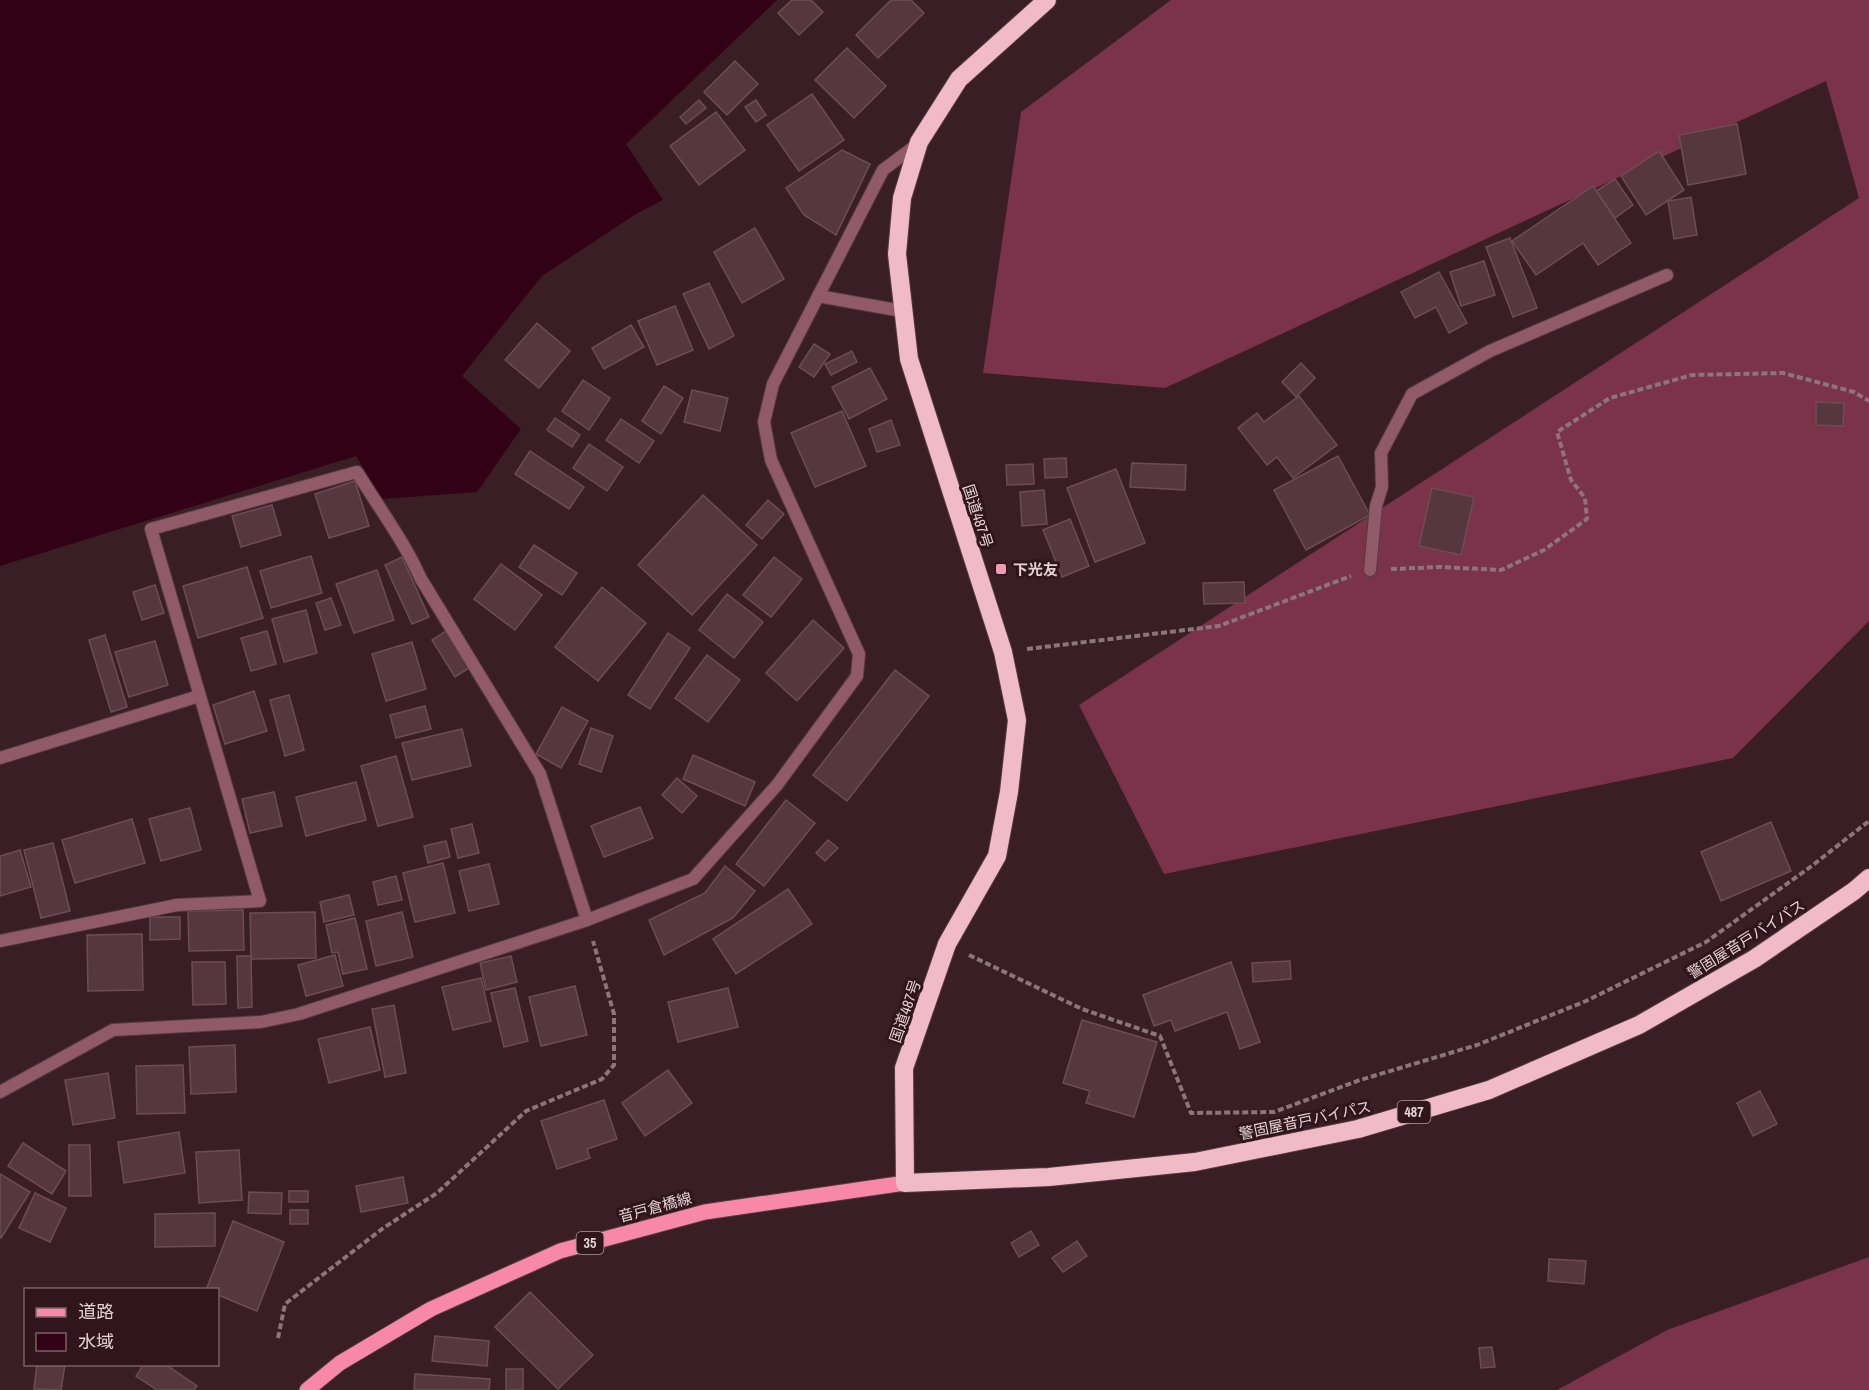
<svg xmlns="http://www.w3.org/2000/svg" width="1869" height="1390" font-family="'Archivo Narrow','Noto Sans JP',sans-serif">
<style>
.forest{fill:#7a334a}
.water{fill:#330115}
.building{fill:#56373f;stroke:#6d4d55;stroke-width:1.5}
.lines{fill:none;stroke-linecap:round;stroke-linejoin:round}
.street-casing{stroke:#553b42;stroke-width:14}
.primary-casing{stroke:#553b42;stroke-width:17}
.highway-casing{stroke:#553b42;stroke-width:20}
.path{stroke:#8c757b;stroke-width:4;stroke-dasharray:6 3;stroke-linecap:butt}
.street{stroke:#905a68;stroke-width:12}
.primary{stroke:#f788a8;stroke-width:15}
.highway{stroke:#f0bac7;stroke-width:18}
.poi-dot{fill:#f19ab1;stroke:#30151d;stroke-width:2}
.labels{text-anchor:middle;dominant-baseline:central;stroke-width:6;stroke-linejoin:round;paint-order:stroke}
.shield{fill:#30151d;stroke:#ae999e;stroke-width:1.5}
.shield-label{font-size:14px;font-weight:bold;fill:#e4d1d5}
.street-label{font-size:15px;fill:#e4d1d5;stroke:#30151d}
.poi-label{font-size:15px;font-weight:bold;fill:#e4d1d5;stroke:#30151d;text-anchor:start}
</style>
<rect width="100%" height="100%" fill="#3a1e26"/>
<g class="forest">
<polygon points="1171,0 1869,0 1869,621 1733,758 1164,874 1079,705 1859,198 1826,81 1165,388 983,373 1021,112"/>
<polygon points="1869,1257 1869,1390 1557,1390 1667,1330"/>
</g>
<polygon class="water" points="0,0 777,0 626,144 663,200 636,214 542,276 462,376 521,429 477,492 382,499 356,456 0,566"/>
<g class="building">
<polygon points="792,0 811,0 823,12 799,35 778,13"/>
<polygon points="891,0 911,0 924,13 878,58 856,35"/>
<polygon points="847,48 886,86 854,118 815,80"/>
<polygon points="735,61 758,84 727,115 704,92"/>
<polygon points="812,94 844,140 799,171 767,125"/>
<polygon points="699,100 706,108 686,124 680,117"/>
<polygon points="756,100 766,115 756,122 745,107"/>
<polygon points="716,112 745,150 699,185 670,146"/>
<polygon points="1737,124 1746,174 1688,185 1679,135"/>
<polygon points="842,150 870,164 836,235 804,215 786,188"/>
<polygon points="1659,151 1684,190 1646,215 1621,176"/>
<polygon points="1615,179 1633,205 1615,218 1596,191"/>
<polygon points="1593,186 1631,243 1598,265 1583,243 1536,275 1512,241"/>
<polygon points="1691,197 1697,235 1674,239 1668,201"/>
<polygon points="755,228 784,279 742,303 714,252"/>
<polygon points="1510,238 1537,308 1513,317 1486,247"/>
<polygon points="1484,261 1495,295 1461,306 1450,272"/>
<polygon points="1439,272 1467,323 1449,333 1436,307 1415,318 1401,292"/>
<polygon points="709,283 734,336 709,349 683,294"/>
<polygon points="675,306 693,350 657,365 638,321"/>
<polygon points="537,323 570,351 539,388 505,360"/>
<polygon points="631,325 644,347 604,369 592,348"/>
<polygon points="814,344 830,354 814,377 799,367"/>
<polygon points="852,351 857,362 831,375 825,364"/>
<polygon points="1301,363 1315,378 1296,397 1282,382"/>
<polygon points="870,368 887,399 849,419 832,387"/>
<polygon points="583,380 610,398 589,430 562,411"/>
<polygon points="664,386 683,398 661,434 642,421"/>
<polygon points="692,390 728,398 720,431 684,422"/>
<polygon points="1299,396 1337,445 1293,478 1277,457 1267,465 1238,428 1257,413 1264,422"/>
<polygon points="1816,402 1844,403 1843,426 1816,425"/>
<polygon points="842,411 866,466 815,487 791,433"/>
<polygon points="555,418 580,435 572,447 547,430"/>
<polygon points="621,419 654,441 639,463 606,440"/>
<polygon points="891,420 900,445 877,452 869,429"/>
<polygon points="589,444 623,467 607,491 573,468"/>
<polygon points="530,451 584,487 569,509 515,474"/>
<polygon points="1338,456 1370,515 1306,550 1274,490"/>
<polygon points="1066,458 1067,477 1045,478 1044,459"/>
<polygon points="1132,463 1186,465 1185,490 1130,487"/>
<polygon points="1033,464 1034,484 1007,485 1006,465"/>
<polygon points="1116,469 1145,543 1095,562 1067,488"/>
<polygon points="355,481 369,526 329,538 315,494"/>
<polygon points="1432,488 1474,497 1461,555 1419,546"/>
<polygon points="1044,490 1047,524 1022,526 1020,492"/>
<polygon points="703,495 757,545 692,615 638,565"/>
<polygon points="768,500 784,514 762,539 746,525"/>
<polygon points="272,505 281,535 241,547 232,516"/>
<polygon points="1070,519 1089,566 1062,577 1043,530"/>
<polygon points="534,545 577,573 562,595 519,567"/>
<polygon points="311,556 322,593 271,608 260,571"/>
<polygon points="402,557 429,617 412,624 385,565"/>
<polygon points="774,557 802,579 771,617 743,595"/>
<polygon points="501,564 542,595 515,630 474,599"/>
<polygon points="247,567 263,618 198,638 183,586"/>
<polygon points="377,570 394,620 354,633 336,584"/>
<polygon points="1244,582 1245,603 1204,604 1203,583"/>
<polygon points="155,585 164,613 142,620 133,592"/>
<polygon points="602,587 646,623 598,681 555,647"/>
<polygon points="727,594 763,622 734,658 699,630"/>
<polygon points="331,598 341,625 325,630 316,603"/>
<polygon points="306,610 317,653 284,662 272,619"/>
<polygon points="813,620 844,648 797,701 766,673"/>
<polygon points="267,631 276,664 251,671 241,638"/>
<polygon points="446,631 469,668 455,677 432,640"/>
<polygon points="668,633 690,648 650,709 628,695"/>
<polygon points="105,635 127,707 111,712 89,640"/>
<polygon points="155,641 168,685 129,697 115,652"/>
<polygon points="412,642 426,689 386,701 372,654"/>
<polygon points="707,655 740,680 708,722 675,698"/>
<polygon points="895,670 929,696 847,801 813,775"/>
<polygon points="254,691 267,731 225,744 213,705"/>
<polygon points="289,695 304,750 285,756 270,700"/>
<polygon points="425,706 431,729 396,738 390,715"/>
<polygon points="562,707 588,721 561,768 536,754"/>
<polygon points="591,728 613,736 601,772 579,764"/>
<polygon points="462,729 471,766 412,780 402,743"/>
<polygon points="693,755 755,782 745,806 683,779"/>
<polygon points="396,756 413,817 378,826 361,766"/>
<polygon points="677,778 697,796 682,813 662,795"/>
<polygon points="356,782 366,820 306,836 296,797"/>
<polygon points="274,792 282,826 250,833 242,799"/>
<polygon points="786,800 815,823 764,886 736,864"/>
<polygon points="640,807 653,838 604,857 591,826"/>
<polygon points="190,808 201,850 161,861 149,819"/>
<polygon points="132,819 145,863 75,883 62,840"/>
<polygon points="1771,822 1791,871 1721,901 1701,852"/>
<polygon points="472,824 479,853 458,858 451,829"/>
<polygon points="828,840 838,848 825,861 816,853"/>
<polygon points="446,841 450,857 428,863 424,846"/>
<polygon points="53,843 70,911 41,918 24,850"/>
<polygon points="20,850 31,887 0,896 0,856"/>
<polygon points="443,863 455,913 415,922 403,873"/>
<polygon points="489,864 499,904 469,911 459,871"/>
<polygon points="725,866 755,891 733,918 664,955 649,920 705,893"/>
<polygon points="396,876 402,900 378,905 373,882"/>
<polygon points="788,889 812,924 736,974 713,939"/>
<polygon points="349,895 354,915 324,922 320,902"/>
<polygon points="243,910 244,950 189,951 188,911"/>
<polygon points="315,912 316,958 251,959 250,913"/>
<polygon points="402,912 413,957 376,966 366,921"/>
<polygon points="150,917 180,917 180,939 150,940"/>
<polygon points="355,918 367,969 343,974 338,952 332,953 326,925"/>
<polygon points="142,934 143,990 88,991 87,935"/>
<polygon points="335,955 343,986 306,996 298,965"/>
<polygon points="237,956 251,956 252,1007 238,1008"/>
<polygon points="511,956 517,982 486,990 480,963"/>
<polygon points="1290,961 1291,979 1253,982 1252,963"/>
<polygon points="192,962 225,962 226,1004 193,1005"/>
<polygon points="1231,962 1260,1042 1240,1049 1227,1012 1175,1031 1171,1020 1154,1026 1143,995"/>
<polygon points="481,978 491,1021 453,1030 442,987"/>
<polygon points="575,986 587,1035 541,1046 529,997"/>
<polygon points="515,988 528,1041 504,1047 491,993"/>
<polygon points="728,988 738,1027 678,1042 668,1002"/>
<polygon points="394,1005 406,1073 385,1077 372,1009"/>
<polygon points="1082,1020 1157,1042 1134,1117 1086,1103 1090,1091 1063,1083"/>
<polygon points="370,1027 380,1070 329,1083 318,1039"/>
<polygon points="235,1045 236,1092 191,1094 189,1047"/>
<polygon points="183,1065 185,1113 137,1114 136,1066"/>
<polygon points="668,1070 692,1103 645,1136 622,1103"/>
<polygon points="108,1073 115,1118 73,1125 65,1080"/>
<polygon points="1760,1091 1777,1124 1753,1136 1737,1103"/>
<polygon points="604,1100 617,1139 587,1149 590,1158 557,1169 541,1121"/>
<polygon points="179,1132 185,1173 124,1183 118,1142"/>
<polygon points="23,1143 66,1171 52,1194 8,1166"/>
<polygon points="69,1145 90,1145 91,1196 69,1196"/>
<polygon points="239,1150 242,1200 199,1203 196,1152"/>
<polygon points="0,1174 30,1192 1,1238 0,1237"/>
<polygon points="403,1177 408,1203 361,1212 356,1186"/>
<rect x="289" y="1191" width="19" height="11"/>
<polygon points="249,1192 282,1193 281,1214 248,1213"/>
<polygon points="35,1193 66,1208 50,1242 19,1228"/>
<rect x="290" y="1210" width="18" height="14"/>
<polygon points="215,1213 215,1246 155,1247 155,1214"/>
<polygon points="233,1221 284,1242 257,1311 218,1295 218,1290 206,1290"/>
<polygon points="1031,1231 1039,1245 1019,1257 1011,1243"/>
<polygon points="1077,1241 1087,1256 1063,1272 1052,1258"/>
<polygon points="1549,1259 1586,1261 1584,1284 1548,1281"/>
<polygon points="530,1292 593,1355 558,1389 495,1327"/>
<polygon points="435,1336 489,1341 487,1366 432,1361"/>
<polygon points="1492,1347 1495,1367 1481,1368 1479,1348"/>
<polygon points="37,1364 65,1364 61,1390 34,1389"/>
<polygon points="144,1364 165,1364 197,1386 194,1390 157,1390 136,1376"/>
<rect x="506" y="1369" width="17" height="21"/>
<polygon points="415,1374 490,1379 489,1390 414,1390"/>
</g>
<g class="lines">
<g class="street-casing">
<g id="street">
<polyline points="818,296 902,311"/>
<polyline points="1370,570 1376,506 1382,487 1381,453 1412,394 1490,351 1667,275"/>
<polyline points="0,758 199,696"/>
<path d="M0,941L177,905L260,901L151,529L357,472C379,508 404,541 421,579L540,774L587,920"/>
<polyline points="0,1092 113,1030 261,1022 299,1014 587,920 693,879 777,785 857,676 859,654 771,460 764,422 773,384 883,170 919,143"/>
</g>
</g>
<g class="primary-casing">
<polyline id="primary" points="307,1390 340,1363 431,1309 560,1251 705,1212 905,1183"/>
</g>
<g class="highway-casing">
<polyline id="highway" points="1047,0 959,79 919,142 902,198 897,254 909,359 1003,652 1017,720 1009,792 997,856 947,944 904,1068 905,1183 1049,1177 1195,1162 1358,1129 1489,1090 1639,1025 1754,959 1854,891 1869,878"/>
</g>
<g class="path">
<polyline points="1391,569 1440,567 1501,570 1544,550 1587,519 1585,498 1571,480 1557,432 1610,398 1692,375 1783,373 1854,392 1869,401"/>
<polyline points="1027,649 1219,626 1351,576"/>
<polyline points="969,955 1082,1009 1160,1036 1191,1113 1274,1112 1360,1080 1477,1045 1586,1001 1706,942 1813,865 1869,821"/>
<polyline points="278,1338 285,1304 382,1229 437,1193 526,1111 602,1079 614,1065 614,1014 593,941"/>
</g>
<use href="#street" class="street"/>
<use href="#primary" class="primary"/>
<use href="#highway" class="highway"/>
</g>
<rect class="poi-dot" x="995" y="563" width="12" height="12" rx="3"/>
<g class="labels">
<g class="shield">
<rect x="1397.5" y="1101" width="33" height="22" rx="4.5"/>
<rect x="576.5" y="1232" width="27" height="22" rx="4.5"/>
</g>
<g class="shield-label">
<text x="1414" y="1112">487</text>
<text x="590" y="1243">35</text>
</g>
<g class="street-label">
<text transform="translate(978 516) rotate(72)">国道487号</text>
<text transform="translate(1746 939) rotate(-32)">警固屋音戸バイパス</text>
<text transform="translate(905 1011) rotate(-71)">国道487号</text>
<text transform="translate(1305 1120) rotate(-12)">警固屋音戸バイパス</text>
<text transform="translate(655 1207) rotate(-15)">音戸倉橋線</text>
</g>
<g class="poi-label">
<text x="1013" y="569">下光友</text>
</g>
</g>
<rect x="24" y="1288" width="195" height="78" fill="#30151d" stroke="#786067" stroke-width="1.5"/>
<rect x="36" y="1308" width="30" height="9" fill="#f788a8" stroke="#786067" stroke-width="1.5"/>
<text x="78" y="1318" font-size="18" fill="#e4d1d5">道路</text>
<rect x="36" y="1333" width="30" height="18" fill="#330115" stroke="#786067" stroke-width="1.5"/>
<text x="78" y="1348" font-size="18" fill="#e4d1d5">水域</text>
</svg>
